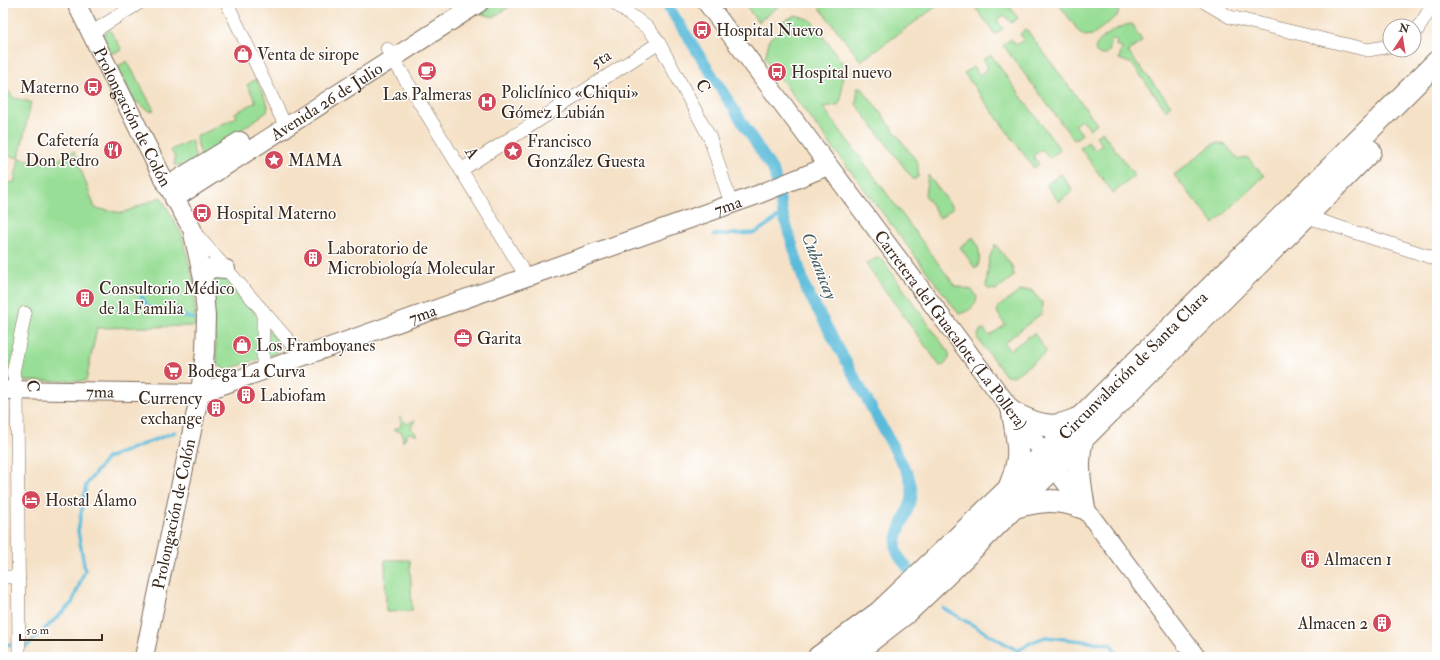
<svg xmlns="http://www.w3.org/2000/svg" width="1440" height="660" font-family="'IM FELL Double Pica',serif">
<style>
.green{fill:#99de96;stroke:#6a845a}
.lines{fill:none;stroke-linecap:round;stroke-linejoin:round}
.stream{stroke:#5bbbda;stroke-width:3.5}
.canal{stroke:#5bbbda;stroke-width:11}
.street-casing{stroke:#7c6a59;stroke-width:14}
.secondary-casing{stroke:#7c6a59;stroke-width:20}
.highway-casing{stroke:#7c6a59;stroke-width:24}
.street{stroke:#fff;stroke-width:13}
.secondary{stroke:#fff;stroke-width:18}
.highway{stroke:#fff;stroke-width:22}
.labels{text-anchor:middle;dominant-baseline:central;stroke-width:3;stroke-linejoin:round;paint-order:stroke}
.poi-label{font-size:17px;fill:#3b2a1e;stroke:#fff;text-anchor:start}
.street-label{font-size:17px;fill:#3b2a1e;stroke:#fff}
.water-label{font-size:18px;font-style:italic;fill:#465d60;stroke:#fff}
</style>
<rect width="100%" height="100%" fill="#fff"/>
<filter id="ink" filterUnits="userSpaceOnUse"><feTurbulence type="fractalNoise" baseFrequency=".025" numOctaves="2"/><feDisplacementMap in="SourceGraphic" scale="8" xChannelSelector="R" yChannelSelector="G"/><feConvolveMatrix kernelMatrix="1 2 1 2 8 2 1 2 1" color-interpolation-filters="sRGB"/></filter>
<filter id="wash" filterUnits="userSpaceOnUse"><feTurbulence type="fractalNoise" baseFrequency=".012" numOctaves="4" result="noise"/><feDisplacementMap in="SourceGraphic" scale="16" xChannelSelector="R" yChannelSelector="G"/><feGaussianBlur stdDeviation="0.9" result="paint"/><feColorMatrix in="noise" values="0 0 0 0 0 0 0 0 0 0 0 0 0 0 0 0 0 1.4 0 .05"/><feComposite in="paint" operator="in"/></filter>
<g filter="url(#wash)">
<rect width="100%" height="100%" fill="#f5e1c6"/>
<g class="green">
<polygon points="495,3 513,3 512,5 494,17 478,13"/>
<polygon points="744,3 783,3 758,22"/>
<polygon points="816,3 941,3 861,61"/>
<polygon points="972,3 1007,3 1018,18 1011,23 1005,15 997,20 1003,29 995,34"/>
<polygon points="1058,3 1116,3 1119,10 1117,16 1092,35 1085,36 1080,33"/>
<path d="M796,15L811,20L842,62L843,67L841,100L838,105L823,107L955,286L972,290L977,297C975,308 969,311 959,314L765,58L770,38L785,28L781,22Z"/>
<path d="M1132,24L1142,41L1128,52L1171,105L1166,110L1132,64L1119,59L1122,48L1116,46L1117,40L1112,39L1109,52L1104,55L1097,54L1095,50C1095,39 1122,24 1132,24Z"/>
<polygon points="1026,29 1097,124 1090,129 1082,119 1075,125 1082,134 1074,140 1003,45 1011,39 1016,45 1024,40 1020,34"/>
<polygon points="110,30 122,50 109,54 100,37"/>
<polygon points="991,55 1060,150 1049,158 1042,149 1033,156 1039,164 1034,168 964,73 973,67 979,75 988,68 983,60"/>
<polygon points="127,61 154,110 150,111 135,101 118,69 120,65"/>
<polygon points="256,79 268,105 267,112 201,157 196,137 237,117 235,113 256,102 247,85"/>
<polygon points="3,86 14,98 31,102 19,158 3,154"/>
<polygon points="858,87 861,87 918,163 918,177 915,179 913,179 856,104"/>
<polygon points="1102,132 1135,176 1113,193 1080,148 1088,142 1095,150 1102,145 1096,136"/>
<polygon points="191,140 196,160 185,166 174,165 175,158 171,150"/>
<polygon points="1218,143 1226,145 1239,160 1247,157 1264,176 1214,224 1174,175 1213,144"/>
<polygon points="74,151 95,208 122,213 161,197 182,235 193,280 196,326 97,328 86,381 3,381 3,181 14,183 19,158 50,164"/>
<polygon points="1061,174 1073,191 1059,202 1046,185"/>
<polygon points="928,175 953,208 940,218 925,195"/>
<path d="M973,237C979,247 982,257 977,268H975L960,247Z"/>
<polygon points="995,244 1012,266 1014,276 996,290 988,289 986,286 989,259"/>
<polygon points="877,258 882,259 949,353 949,359 944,365 940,366 866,264"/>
<polygon points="222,272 279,343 280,349 276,354 225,370 217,364 211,276"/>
<polygon points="1025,290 1031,290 1042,302 1042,313 1004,343 1010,350 1034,333 1047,352 1014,376 1006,376 977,338 980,330 984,329 989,336 1005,325 998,314 997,308 1020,291"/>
<polygon points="400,417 407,424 415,420 411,428 418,435 408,433 403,442 402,432 393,430 401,426"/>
<polygon points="385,560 410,560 412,611 386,612"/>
</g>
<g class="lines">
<g class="stream">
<polyline points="714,235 755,233 783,214"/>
<polyline points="141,295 148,307 195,319"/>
<polyline points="943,608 1018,651 1030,643 1045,637 1111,644 1119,657"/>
<polyline points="3,644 16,645"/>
<polyline points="22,645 27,646 72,603 85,570 78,531 86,485 107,458 175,432"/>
</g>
<path class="canal" d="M666,3L774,172L783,214L806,289L908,474C910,481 913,488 912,496C910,512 891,539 897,553C899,558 905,564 908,568"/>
</g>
</g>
<g filter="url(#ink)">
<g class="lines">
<g class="street-casing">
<g id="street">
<polyline points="227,3 286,127"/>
<polyline points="615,3 649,29 659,43 710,138 731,204"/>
<polyline points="1206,3 1230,17 1368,50 1390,46"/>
<polyline points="91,33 139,3"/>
<polyline points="1414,35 1434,3"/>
<polyline points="387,49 526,276"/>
<polyline points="461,170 659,43"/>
<polyline points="1302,215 1437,259"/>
<polyline points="194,232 303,357"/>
<polyline points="263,311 263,372"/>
<polyline points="3,577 19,577"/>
<polyline points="19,657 17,390 13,373 25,313"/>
</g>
</g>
<g class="secondary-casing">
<g id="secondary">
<path id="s1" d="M76,3L160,172L192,229L203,279L206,316L205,352L200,393L144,657"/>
<path id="s2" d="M707,3L1196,657"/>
<polyline points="167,186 240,141"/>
<path id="s3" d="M174,199L479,3"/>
<polyline points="203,279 204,274 212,268 226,269"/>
<path id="s4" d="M3,390L200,393L757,195L828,166"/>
</g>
</g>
<g class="highway-casing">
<g id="highway">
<path d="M1013,413C1026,420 1044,428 1059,425C1066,424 1074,420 1080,418"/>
<path d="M1010,486C1023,456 1018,444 1013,413"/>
<path d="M1014,507C1042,500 1057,498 1084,508C1080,484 1076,463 1082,439"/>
<path id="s5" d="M819,657L880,612L1008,490L1437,62"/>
<polyline points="849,657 907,612 955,566 1306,216 1370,151"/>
</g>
</g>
<use href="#street" class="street"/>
<use href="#secondary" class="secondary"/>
<use href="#highway" class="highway"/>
</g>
</g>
<defs>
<g id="bus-disc" transform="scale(1)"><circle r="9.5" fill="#d1495b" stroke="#fff"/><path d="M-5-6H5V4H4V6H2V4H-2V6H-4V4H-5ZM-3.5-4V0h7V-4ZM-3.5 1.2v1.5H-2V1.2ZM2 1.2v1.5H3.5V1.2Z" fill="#fff"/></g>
<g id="shop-disc" transform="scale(1)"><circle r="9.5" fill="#d1495b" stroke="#fff"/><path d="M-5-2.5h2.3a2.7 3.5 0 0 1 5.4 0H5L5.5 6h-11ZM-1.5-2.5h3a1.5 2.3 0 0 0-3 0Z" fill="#fff"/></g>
<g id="cafe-disc" transform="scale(1)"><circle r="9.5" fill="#d1495b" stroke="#fff"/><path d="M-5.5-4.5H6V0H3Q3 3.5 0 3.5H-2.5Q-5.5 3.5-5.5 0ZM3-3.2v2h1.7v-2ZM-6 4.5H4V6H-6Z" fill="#fff"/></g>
<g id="hospital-disc" transform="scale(1)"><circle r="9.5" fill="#d1495b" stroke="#fff"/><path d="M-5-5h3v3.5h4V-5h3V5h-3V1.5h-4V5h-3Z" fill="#fff"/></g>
<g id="restaurant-disc" transform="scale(1)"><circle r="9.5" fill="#d1495b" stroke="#fff"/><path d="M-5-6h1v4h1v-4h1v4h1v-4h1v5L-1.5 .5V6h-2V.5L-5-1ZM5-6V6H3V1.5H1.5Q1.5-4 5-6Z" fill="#fff"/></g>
<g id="sight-disc" transform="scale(1)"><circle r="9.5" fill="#d1495b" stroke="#fff"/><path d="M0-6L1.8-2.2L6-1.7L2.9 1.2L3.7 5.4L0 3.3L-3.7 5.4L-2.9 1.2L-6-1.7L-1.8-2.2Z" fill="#fff"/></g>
<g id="building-disc" transform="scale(1)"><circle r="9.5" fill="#d1495b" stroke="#fff"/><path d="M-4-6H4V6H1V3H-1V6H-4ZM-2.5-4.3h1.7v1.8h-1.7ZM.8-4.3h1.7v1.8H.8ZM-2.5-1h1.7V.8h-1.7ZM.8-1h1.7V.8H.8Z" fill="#fff"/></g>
<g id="office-disc" transform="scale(1)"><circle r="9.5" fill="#d1495b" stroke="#fff"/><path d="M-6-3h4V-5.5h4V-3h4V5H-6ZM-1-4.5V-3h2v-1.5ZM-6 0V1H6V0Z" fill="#fff"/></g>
<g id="supermarket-disc" transform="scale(1)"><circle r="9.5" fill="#d1495b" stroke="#fff"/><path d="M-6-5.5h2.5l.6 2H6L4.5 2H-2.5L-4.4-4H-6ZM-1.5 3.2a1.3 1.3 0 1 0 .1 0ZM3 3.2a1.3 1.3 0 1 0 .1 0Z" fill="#fff"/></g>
<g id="hotel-disc" transform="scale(1)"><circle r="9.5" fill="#d1495b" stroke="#fff"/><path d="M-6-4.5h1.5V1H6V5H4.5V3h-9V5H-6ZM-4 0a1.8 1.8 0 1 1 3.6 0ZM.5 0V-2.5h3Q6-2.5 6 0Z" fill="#fff"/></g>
</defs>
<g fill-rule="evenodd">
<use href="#bus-disc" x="702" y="30"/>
<use href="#shop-disc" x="243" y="54"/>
<use href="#cafe-disc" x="427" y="71"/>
<use href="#bus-disc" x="777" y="72"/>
<use href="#bus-disc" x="93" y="87"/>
<use href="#hospital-disc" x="487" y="102"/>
<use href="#restaurant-disc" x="113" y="150"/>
<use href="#sight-disc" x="513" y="151"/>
<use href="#sight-disc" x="274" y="160"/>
<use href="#bus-disc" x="202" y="213"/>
<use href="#building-disc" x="313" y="258"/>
<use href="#building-disc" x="85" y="298"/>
<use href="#office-disc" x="463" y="338"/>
<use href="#shop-disc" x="242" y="345"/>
<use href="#supermarket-disc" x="173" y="371"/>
<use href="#building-disc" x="246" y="395"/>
<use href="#building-disc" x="216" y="408"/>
<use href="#hotel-disc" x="31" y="500"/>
<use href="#building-disc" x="1310" y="559"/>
<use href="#building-disc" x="1382" y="623"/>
</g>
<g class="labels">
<g class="poi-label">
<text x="716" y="30">Hospital Nuevo</text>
<text x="257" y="54">Venta de sirope</text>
<text x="791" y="72">Hospital nuevo</text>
<text x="79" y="87" text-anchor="end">Materno</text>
<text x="501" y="92">Policlínico «Chiqui»<tspan x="501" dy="20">Gómez Lubián</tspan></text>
<text x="427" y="94" text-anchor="middle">Las Palmeras</text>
<text x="99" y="140" text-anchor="end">Cafetería<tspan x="99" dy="20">Don Pedro</tspan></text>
<text x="527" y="141">Francisco<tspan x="527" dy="20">González Guesta</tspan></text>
<text x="288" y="160">MAMA</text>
<text x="216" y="213">Hospital Materno</text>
<text x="327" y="248">Laboratorio de<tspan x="327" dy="20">Microbiología Molecular</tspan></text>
<text x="99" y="288">Consultorio Médico<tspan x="99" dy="20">de la Familia</tspan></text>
<text x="477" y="338">Garita</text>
<text x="256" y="345">Los Framboyanes</text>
<text x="187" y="371">Bodega La Curva</text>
<text x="260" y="395">Labiofam</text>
<text x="202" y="398" text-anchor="end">Currency<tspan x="202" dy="20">exchange</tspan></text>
<text x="45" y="500">Hostal Álamo</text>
<text x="1324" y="559">Almacen 1</text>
<text x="1368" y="623" text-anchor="end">Almacen 2</text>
</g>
<g class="street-label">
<text transform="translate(601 59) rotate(-33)">5ta</text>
<text transform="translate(703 86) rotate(62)">C</text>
<text stroke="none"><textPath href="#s3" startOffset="181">Avenida 26 de Julio</textPath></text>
<text stroke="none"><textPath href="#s1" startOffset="127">Prolongación de Colón</textPath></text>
<text transform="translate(472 153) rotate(58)">A</text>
<text stroke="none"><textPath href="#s4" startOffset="757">7ma</textPath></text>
<text stroke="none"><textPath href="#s4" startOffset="433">7ma</textPath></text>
<text stroke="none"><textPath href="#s2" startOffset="408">Carretera del Guacalote (La Pollera)</textPath></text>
<text stroke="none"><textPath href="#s5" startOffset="429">Circunvalación de Santa Clara</textPath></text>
<text transform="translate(33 386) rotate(83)">C</text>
<text stroke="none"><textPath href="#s4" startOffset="97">7ma</textPath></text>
<text transform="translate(174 514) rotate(-78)">Prolongación de Colón</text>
</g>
<g class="water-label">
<text transform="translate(819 266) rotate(69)">Cubanicay</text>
</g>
</g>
<rect width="1440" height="660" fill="none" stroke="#fff" stroke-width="16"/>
<g transform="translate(1402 38) rotate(12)"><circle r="19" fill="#ffffff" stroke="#b1aaa5"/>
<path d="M0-3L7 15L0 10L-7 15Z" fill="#d1495b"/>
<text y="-6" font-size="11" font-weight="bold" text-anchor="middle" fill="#3b2a1e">N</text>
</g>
<path d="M20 634v6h82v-6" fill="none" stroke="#3b2a1e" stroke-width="2"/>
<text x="26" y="634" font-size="12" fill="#3b2a1e" stroke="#ffffff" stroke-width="3" paint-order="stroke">50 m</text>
</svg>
